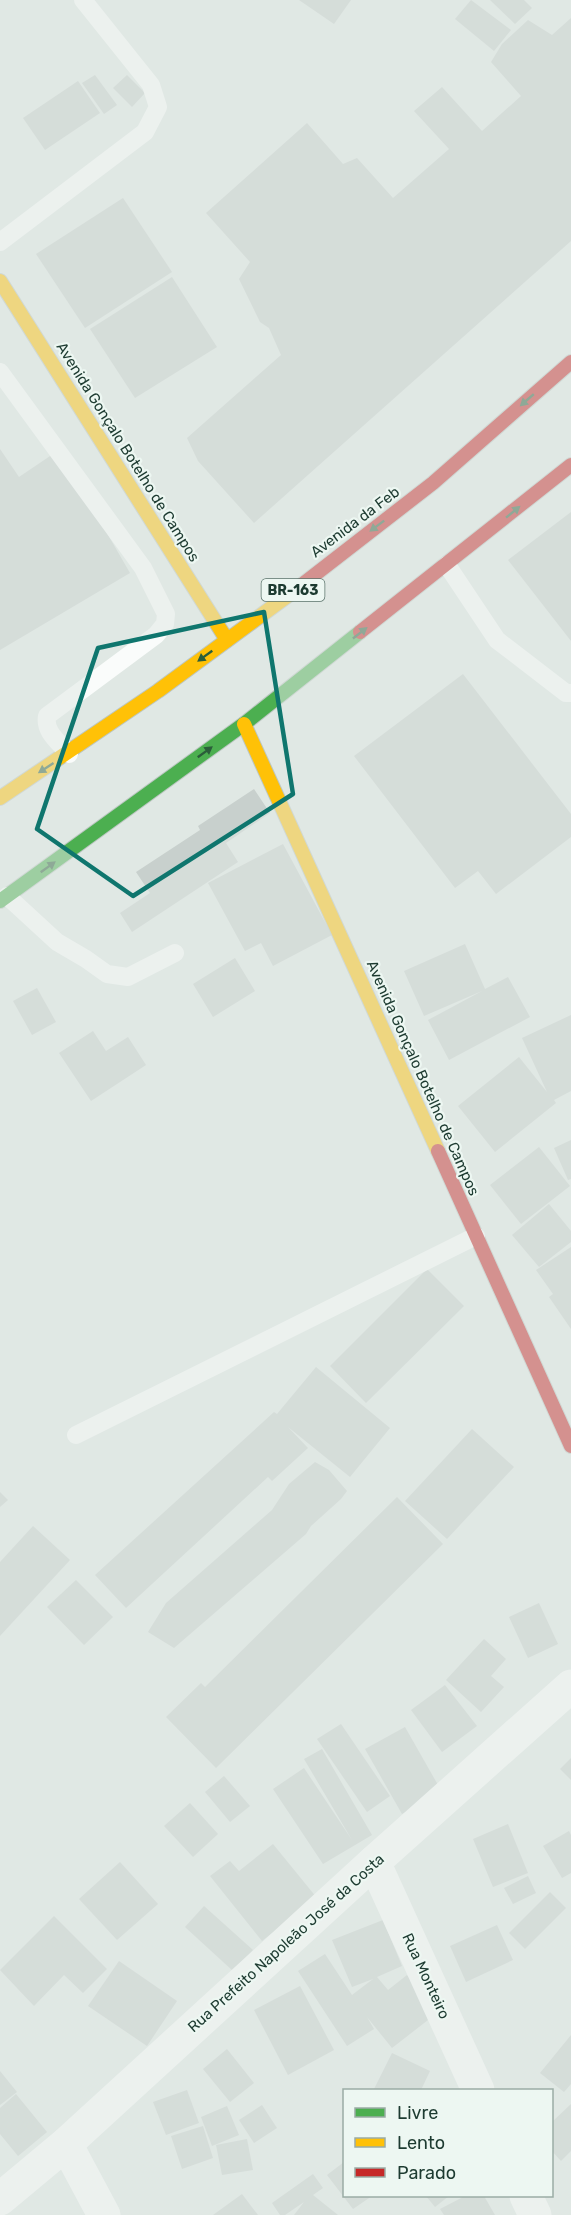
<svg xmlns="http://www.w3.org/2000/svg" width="571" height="2215" font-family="Rubik,sans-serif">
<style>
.building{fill:#c8d0cd}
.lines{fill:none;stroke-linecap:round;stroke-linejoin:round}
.fast-casing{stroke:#bcc7c2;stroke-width:16}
.slow-casing{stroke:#bcc7c2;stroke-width:16}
.jam-casing{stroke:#bcc7c2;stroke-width:16}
.lane{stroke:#fafcfb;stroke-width:18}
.street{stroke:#fafcfb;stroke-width:33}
.fast{stroke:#4caf50;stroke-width:14}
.slow{stroke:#ffc107;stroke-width:14}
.jam{stroke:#c62828;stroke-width:14}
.oneway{fill:#2b5e3a}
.marked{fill:none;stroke:#0f766e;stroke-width:4.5;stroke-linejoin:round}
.labels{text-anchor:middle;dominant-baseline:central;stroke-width:4.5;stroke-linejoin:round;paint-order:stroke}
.shield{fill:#edf7f2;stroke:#5b736b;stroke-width:1.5}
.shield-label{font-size:14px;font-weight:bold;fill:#1d3b31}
.street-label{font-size:15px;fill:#1d3b31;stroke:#edf7f2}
</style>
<rect width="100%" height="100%" fill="#e0e8e4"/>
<g class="building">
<polygon points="299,0 351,0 334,24"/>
<polygon points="471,0 511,30 494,51 455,19"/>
<polygon points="490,0 524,0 532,8 515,24"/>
<polygon points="571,18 571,241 254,523 198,461 187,438 281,355 269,328 260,322 239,279 250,262 206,213 307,123 343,164 357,158 393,198 449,149 414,111 442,87 482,131 521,96 491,62 502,44 528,20 552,35"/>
<polygon points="95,75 117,105 104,114 82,83"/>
<polygon points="127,75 145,93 132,107 113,88"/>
<polygon points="78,81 100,113 45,150 23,118"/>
<polygon points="123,198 172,272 85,328 36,254"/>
<polygon points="172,277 217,347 135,398 90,329"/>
<polygon points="0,449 19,477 59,450 130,573 0,650"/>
<polygon points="571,512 571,641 508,560"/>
<polygon points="463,674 571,814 571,837 496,894 478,871 455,888 354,756"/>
<polygon points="254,789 270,813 226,843 238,862 132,932 120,913 150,893 136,872 200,830 198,826"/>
<polygon points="283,844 332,935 273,966 261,943 245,951 208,883"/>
<polygon points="465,944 485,989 508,977 530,1017 449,1060 428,1020 482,991 424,1016 404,971"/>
<polygon points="235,958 255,991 213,1017 193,984"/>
<polygon points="37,988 56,1022 32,1035 13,1001"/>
<polygon points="571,1015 571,1091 554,1100 556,1103 495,1152 458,1106 519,1057 547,1092 522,1038"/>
<polygon points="93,1031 106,1051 128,1037 146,1065 91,1101 59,1053"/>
<polygon points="571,1140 571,1179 568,1180 554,1148"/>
<polygon points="539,1147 570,1186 521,1224 490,1185"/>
<polygon points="549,1204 571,1231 571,1242 539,1267 512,1235"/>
<polygon points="571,1247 571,1329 549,1297 553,1294 536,1270"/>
<polygon points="427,1269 464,1306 366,1403 330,1366"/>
<polygon points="316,1367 390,1428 350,1477 288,1427 308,1448 272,1481 268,1477 126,1608 95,1575 274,1412 277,1414"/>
<polygon points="472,1429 514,1467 447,1539 405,1501"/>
<polygon points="315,1462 329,1470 347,1491 341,1499 311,1526 306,1534 174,1648 148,1632 166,1603 272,1510 289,1484"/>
<polygon points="0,1492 8,1500 0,1507"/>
<polygon points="397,1497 443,1544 216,1768 166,1717 201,1683 205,1687"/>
<polygon points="33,1526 70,1560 0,1636 0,1562"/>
<polygon points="76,1580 113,1617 84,1645 47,1607"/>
<polygon points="539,1603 558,1644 528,1658 509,1617"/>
<polygon points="484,1639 506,1659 491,1676 504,1687 481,1712 446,1680"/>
<polygon points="445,1685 477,1726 442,1752 411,1710"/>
<polygon points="341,1724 390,1796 367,1812 317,1739"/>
<polygon points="405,1727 442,1792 402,1814 365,1749"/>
<polygon points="322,1749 372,1835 323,1864 273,1789 304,1768 352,1840 304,1759"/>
<polygon points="571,1758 571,1780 560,1769"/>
<polygon points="224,1776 250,1806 230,1822 205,1792"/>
<polygon points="190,1803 218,1834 193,1857 164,1826"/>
<polygon points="508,1824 528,1873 493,1887 473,1839"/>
<polygon points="569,1831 571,1835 571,1873 562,1878 543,1846"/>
<polygon points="273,1844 317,1898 262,1941 210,1876 230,1861 239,1871"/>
<polygon points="120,1862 158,1904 117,1940 79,1899"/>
<polygon points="528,1876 536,1893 513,1904 504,1888"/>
<polygon points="550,1892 566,1908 525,1949 509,1933"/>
<polygon points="204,1906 253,1950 233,1971 185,1927"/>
<polygon points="54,1916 107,1969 83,1993 64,1975 34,2006 0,1970"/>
<polygon points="383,1920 402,1966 377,1977 388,1990 407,1975 437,2013 392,2048 367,2017 374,2029 347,2046 298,1971 325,1954 352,1995 373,1979 352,1987 332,1940"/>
<polygon points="497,1925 513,1960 466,1982 450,1946"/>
<polygon points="119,1961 177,2001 147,2046 88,2006"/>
<polygon points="300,1986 334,2050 288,2075 254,2010"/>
<polygon points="571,2035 571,2084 564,2092 540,2073"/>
<polygon points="227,2049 254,2083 230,2102 203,2069"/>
<polygon points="392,2053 430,2071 421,2090 374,2089"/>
<polygon points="0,2071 17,2092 0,2105"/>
<polygon points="187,2090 199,2123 166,2135 153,2102"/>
<polygon points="16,2094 47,2132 18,2156 0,2134 0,2108"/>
<polygon points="571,2104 571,2151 561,2161 552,2151 552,2122"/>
<polygon points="262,2105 277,2128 254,2143 239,2120"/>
<polygon points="227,2106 239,2135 212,2146 201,2117"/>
<polygon points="203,2126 213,2158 182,2169 171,2136"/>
<polygon points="247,2139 253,2170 222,2175 216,2145"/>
<polygon points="344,2162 344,2196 372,2196 353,2209 327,2175"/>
<polygon points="313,2174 323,2188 313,2195 338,2215 294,2215 304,2202 285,2215 280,2215 272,2203"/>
<polygon points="242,2194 258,2215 213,2215"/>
<polygon points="426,2196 449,2196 435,2207"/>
<polygon points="465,2196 484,2196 495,2215 444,2215 440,2209"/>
</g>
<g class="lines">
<g class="fast-casing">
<polyline id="fast" points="0,901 244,724 360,632"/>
</g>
<g class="slow-casing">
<g id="slow">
<polyline points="0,281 227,640"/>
<polyline points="244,724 438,1151"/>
<polyline points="0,798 158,691 290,594"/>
</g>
</g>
<g class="jam-casing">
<g id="jam">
<polyline points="290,594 433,483 571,362"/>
<polyline points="360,632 571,465"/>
<polyline points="438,1151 571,1446"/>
</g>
</g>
<g class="lane">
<polyline points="0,242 145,132 158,107 151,85 83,0"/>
<path d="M0,372L143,568L166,614L165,624L156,635L47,716C44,732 59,742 69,754"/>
<polyline points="447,565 497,640 566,693 571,693"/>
<polyline points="7,896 57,942 86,959 107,974 128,977 175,953"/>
<polyline points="76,1435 476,1236"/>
</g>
<g class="street">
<polyline points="374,1862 478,2090"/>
<polyline points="66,2144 104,2215"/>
<polyline points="526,2196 535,2215"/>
<polyline points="0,2199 66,2144 374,1862 571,1686"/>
</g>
<use href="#fast" class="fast"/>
<use href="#slow" class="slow"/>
<use href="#jam" class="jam"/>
</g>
<defs><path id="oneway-solid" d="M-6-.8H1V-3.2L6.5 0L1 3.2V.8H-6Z" transform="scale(1.5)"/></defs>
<g class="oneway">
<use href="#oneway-solid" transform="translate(527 400) rotate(139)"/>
<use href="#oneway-solid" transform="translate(513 512) rotate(-39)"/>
<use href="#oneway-solid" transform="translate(377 526) rotate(143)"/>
<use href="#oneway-solid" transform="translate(360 633) rotate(-38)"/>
<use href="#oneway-solid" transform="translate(205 656) rotate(144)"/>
<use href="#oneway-solid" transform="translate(205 752) rotate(-36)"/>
<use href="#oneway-solid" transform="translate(46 768) rotate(147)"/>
<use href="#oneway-solid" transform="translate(48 867) rotate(-36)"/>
</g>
<path d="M0 0H571V2215H0ZM264,612L293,794L133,896L37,829L98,648Z" fill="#e0e8e4" fill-opacity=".55" fill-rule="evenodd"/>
<path class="marked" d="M264,612L293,794L133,896L37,829L98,648Z"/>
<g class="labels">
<rect class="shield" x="261.5" y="579" width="63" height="22" rx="4.5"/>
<g class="shield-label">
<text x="293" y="590">BR-163</text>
</g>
<g class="street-label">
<text transform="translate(128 452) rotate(58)">Avenida Gonçalo Botelho de Campos</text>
<text transform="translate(355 522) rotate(-37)">Avenida da Feb</text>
<text transform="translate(423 1078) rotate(66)">Avenida Gonçalo Botelho de Campos</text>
<text transform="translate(286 1943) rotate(-42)">Rua Prefeito Napoleão José da Costa</text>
<text transform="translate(426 1976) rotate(65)">Rua Monteiro</text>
</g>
</g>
<rect x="343" y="2089" width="210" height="108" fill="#edf7f2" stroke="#9aaca5" stroke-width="1.5"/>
<rect x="355" y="2108" width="30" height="9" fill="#4caf50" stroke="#9aaca5" stroke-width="1.5"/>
<text x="397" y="2119" font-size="18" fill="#1d3b31">Livre</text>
<rect x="355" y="2138" width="30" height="9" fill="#ffc107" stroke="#9aaca5" stroke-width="1.5"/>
<text x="397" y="2149" font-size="18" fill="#1d3b31">Lento</text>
<rect x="355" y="2168" width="30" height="9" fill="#c62828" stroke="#9aaca5" stroke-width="1.5"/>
<text x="397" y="2179" font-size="18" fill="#1d3b31">Parado</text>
</svg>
